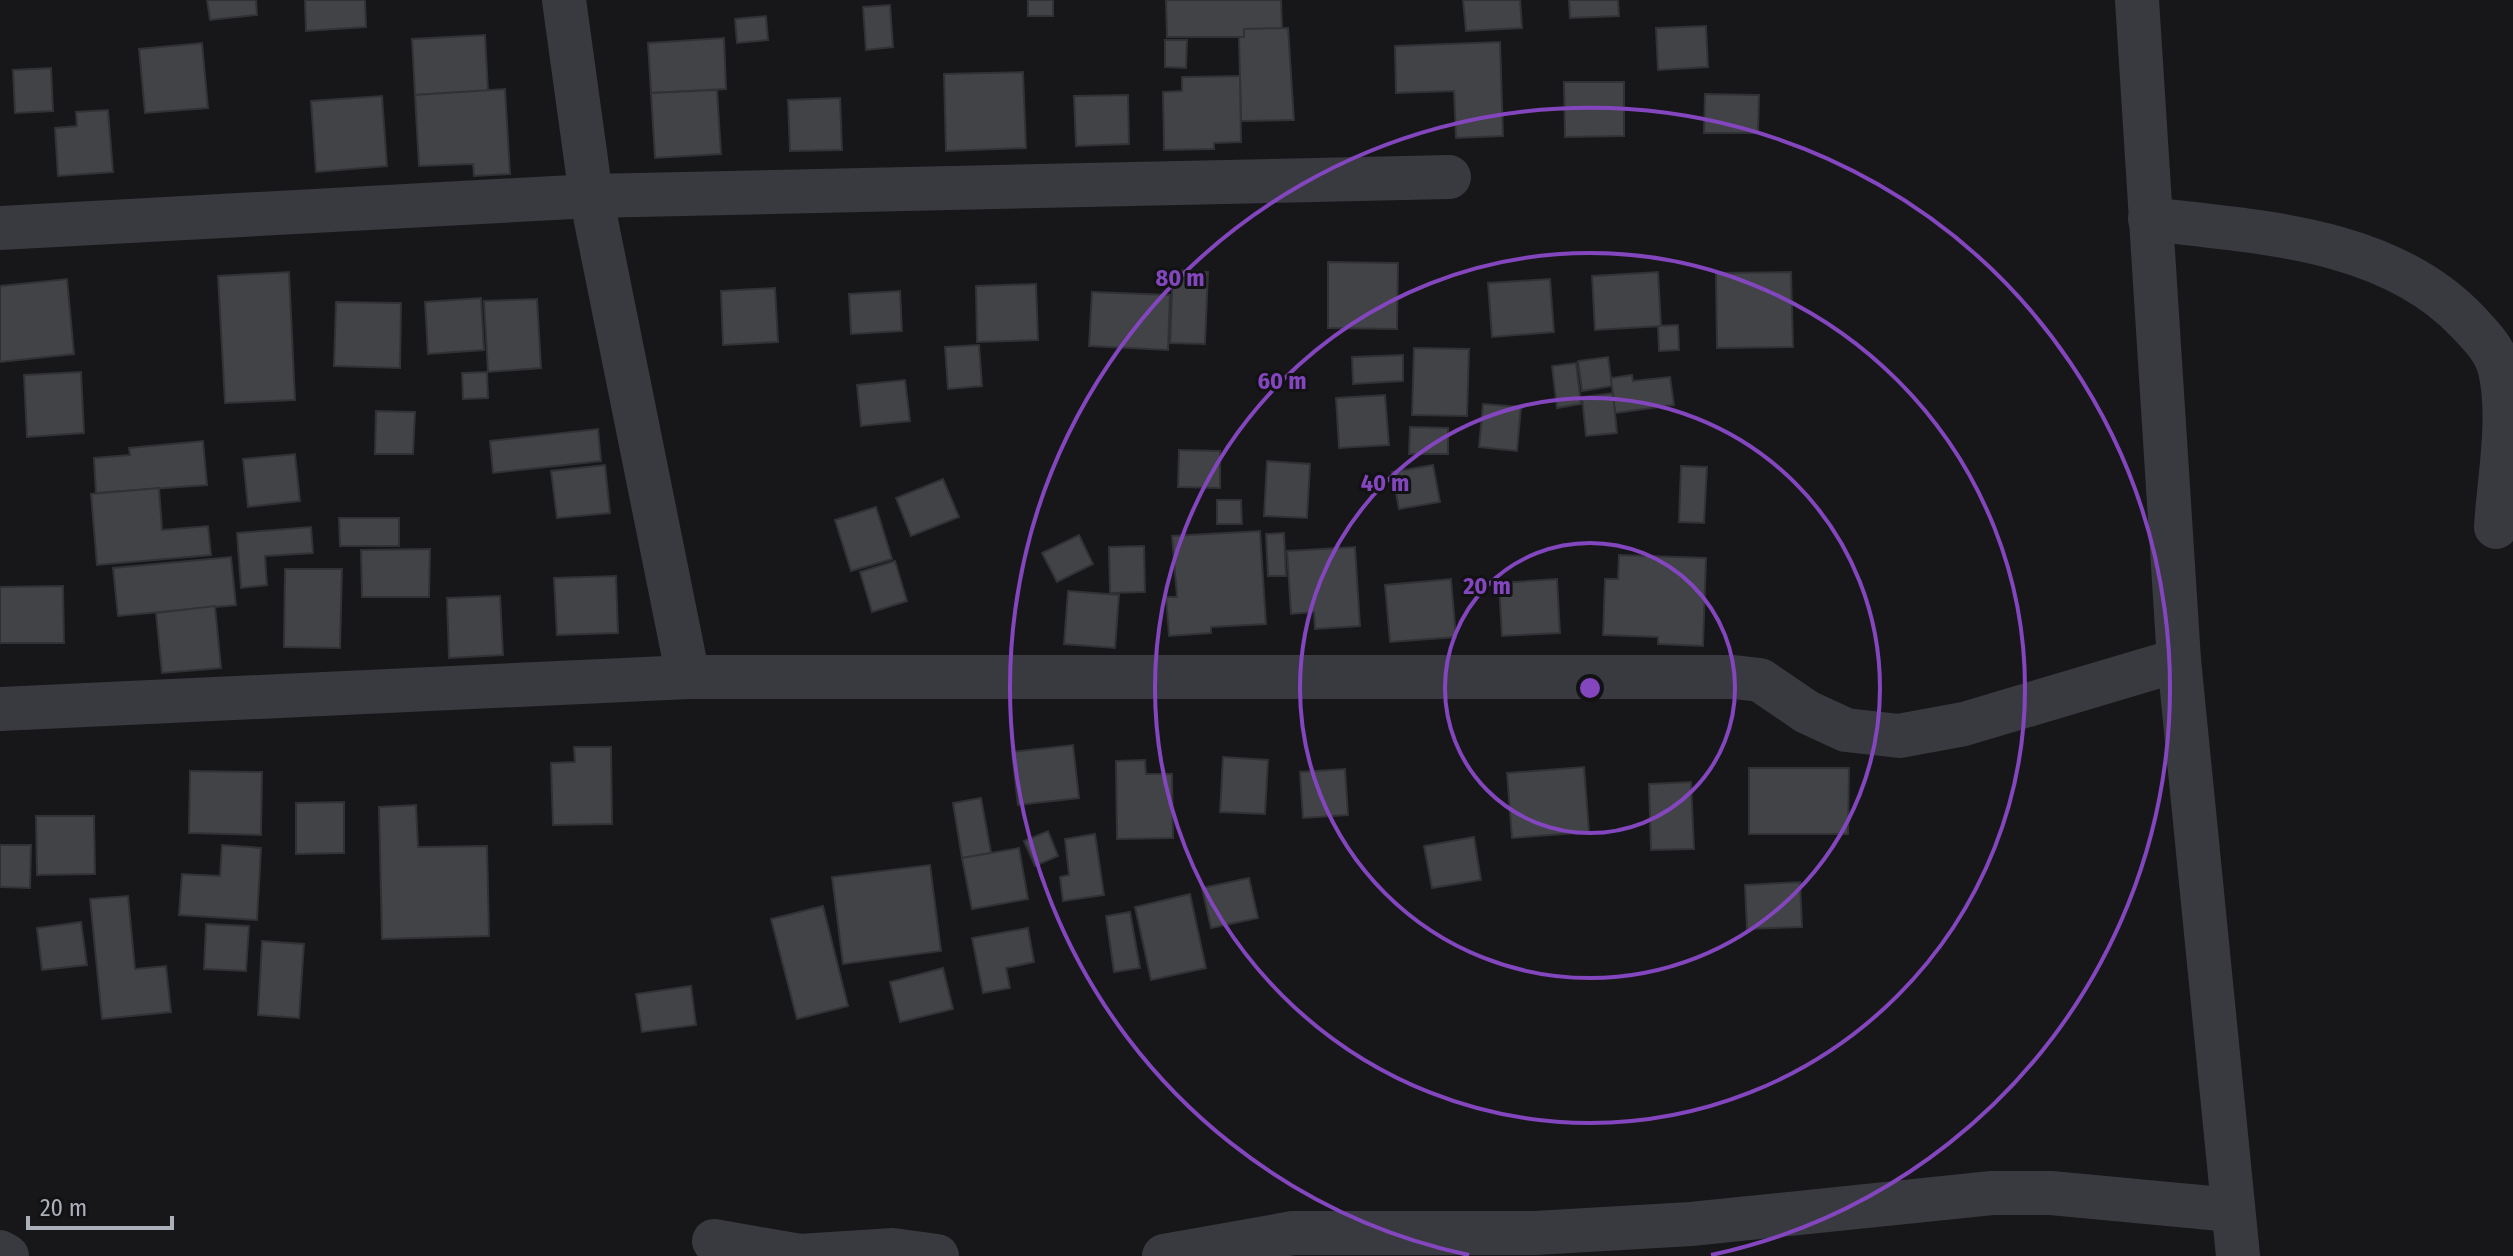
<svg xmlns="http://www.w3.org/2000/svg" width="2513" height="1256" font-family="'Fira Sans Condensed',sans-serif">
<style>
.building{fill:#414347;stroke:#313236;stroke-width:2}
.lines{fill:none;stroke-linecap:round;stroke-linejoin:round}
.minor{stroke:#383a3f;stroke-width:44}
.ring{fill:none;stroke:#8446be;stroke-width:4}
.centre{fill:#8446be;stroke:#121215;stroke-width:4}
.ring-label{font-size:24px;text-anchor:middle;font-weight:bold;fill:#8446be;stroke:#121215;stroke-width:6;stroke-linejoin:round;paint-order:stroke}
</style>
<rect width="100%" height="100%" fill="#17171a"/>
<g class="building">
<polygon points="207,0 256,0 257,15 210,20"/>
<polygon points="305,0 365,0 366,27 306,31"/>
<rect x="1028" y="0" width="25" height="16"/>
<polygon points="1166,0 1281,0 1282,29 1244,29 1244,37 1167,37"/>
<polygon points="1463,0 1520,0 1522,28 1466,31"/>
<polygon points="1569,0 1618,0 1619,16 1570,18"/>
<polygon points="890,5 893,47 866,50 863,7"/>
<polygon points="766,16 768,40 737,43 735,19"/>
<polygon points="1706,26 1708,67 1658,70 1656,28"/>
<polygon points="1288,28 1294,120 1241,121 1239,37 1244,37 1244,29"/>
<polygon points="485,35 488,91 415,95 412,39"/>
<polygon points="724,38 726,89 651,93 648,43"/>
<polygon points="1165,40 1187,40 1186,68 1165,67"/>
<polygon points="1500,42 1503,136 1456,138 1454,91 1396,93 1395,46"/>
<polygon points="202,43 208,108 145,113 139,49"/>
<polygon points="51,68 53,111 15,113 13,70"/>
<polygon points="1023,72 1026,148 946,151 944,74"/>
<polygon points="1240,76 1241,142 1214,143 1214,149 1164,150 1163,92 1182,91 1182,77"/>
<polygon points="1564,82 1624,82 1624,136 1565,137"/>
<polygon points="505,89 510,174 474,176 473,164 419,166 415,95"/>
<polygon points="717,90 721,154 655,158 651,93"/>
<polygon points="1705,94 1759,95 1758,133 1704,133"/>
<polygon points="1128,95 1129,144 1076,146 1074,96"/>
<polygon points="382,96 387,166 316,172 311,101"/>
<polygon points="840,98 842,150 790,151 788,100"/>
<polygon points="108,110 113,172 58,176 55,128 77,126 76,112"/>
<polygon points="1328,262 1398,263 1397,329 1328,328"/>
<polygon points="1173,270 1208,272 1205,344 1170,343"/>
<polygon points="289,272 295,400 225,403 218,276"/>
<polygon points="1658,272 1661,326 1595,330 1592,276"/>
<polygon points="1791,272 1793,347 1717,348 1716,273"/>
<polygon points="67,279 74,354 0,362 0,286"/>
<polygon points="1550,279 1554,332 1492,337 1488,283"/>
<polygon points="1036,284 1038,340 977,342 976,286"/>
<polygon points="775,288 778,342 723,345 721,291"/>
<polygon points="900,291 902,331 851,334 849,294"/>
<polygon points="1092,292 1170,295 1168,350 1089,346"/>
<polygon points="481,298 484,350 428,354 425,302"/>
<polygon points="537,299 541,368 488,372 484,301"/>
<polygon points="336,302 401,303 400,368 334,366"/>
<polygon points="1678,325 1679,350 1659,351 1658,326"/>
<polygon points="979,345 982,386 948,389 945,347"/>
<polygon points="1414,348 1469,349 1467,416 1412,415"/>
<polygon points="1403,355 1403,381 1353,384 1352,357"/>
<polygon points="1608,357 1612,386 1582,391 1578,361"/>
<polygon points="1576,363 1581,404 1557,408 1552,366"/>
<polygon points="81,372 84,433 27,437 24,375"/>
<polygon points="487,372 488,398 463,399 462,373"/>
<polygon points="1632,375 1633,381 1670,377 1674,405 1615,413 1611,378"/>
<polygon points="905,380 910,421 861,426 857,385"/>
<polygon points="1613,393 1617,433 1586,436 1582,397"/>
<polygon points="1385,395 1389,445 1339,448 1336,398"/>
<polygon points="1483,404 1521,407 1517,451 1479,447"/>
<polygon points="376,411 415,412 413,454 375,454"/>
<polygon points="1410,427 1448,428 1448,454 1409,454"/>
<polygon points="598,429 601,461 493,473 490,441"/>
<polygon points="203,441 207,485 96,493 94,458 130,455 129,448"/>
<polygon points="1179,450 1220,451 1220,488 1178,487"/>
<polygon points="295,454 300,501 248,507 243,459"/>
<polygon points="1267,461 1310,464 1307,518 1264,516"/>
<polygon points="605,465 610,513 557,518 551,471"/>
<polygon points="1433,465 1440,502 1399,509 1392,472"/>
<polygon points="1681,466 1707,467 1704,523 1679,522"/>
<polygon points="943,479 959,517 911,536 896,498"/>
<polygon points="159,488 162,530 208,526 211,555 97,565 91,494"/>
<polygon points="1217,500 1241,500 1242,524 1217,524"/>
<polygon points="876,507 892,559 851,571 835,520"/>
<polygon points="339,518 399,518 399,546 340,546"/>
<polygon points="311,527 313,553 265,556 267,585 241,588 237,533"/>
<polygon points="1260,531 1266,624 1211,627 1211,633 1169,636 1166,597 1177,597 1172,536"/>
<polygon points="1284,533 1286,576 1268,576 1266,534"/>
<polygon points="1079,535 1093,564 1057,582 1042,553"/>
<polygon points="1144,546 1145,592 1110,593 1109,547"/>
<polygon points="1355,547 1360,626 1315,629 1314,612 1291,614 1287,551"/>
<polygon points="430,549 429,597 362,597 361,550"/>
<polygon points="1619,555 1706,558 1703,646 1658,644 1658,637 1603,635 1605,579 1618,579"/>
<polygon points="231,557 236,605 118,616 113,568"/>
<polygon points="895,561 907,601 872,612 860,572"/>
<polygon points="285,569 342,569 340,648 284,647"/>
<polygon points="616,576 618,633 557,635 554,578"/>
<polygon points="1451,579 1456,637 1390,642 1385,585"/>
<polygon points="1557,579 1560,633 1502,636 1499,583"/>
<polygon points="63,586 64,643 0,643 0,587"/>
<polygon points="1068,591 1119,595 1115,648 1064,644"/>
<polygon points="500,596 503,655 449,658 447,598"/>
<polygon points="215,606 221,668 162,673 156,613"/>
<polygon points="1073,745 1079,798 1018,805 1012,752"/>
<polygon points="574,747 611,747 612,824 553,825 551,763 575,762"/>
<polygon points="1223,757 1268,760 1265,814 1220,812"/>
<polygon points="1145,760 1146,774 1172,774 1173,838 1117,839 1116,761"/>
<polygon points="1584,767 1589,832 1512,838 1507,773"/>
<polygon points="1749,768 1849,768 1848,834 1749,834"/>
<polygon points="1345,769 1348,815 1303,818 1300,772"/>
<polygon points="190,771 262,772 261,835 189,833"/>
<polygon points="1691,782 1694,849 1651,850 1649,784"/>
<polygon points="981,798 991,853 962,858 953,803"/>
<polygon points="344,802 344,853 296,854 296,803"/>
<polygon points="416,805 418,847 487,846 489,936 382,939 379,807"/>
<polygon points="36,816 94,816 95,874 37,875"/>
<polygon points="1048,831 1058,856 1035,866 1024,841"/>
<polygon points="1095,834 1104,895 1063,901 1060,877 1069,875 1065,839"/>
<polygon points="1474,837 1481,880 1432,888 1424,846"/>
<polygon points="0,845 31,845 30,888 0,887"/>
<polygon points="222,845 261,848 257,920 179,915 182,874 220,876"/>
<polygon points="1019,848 1028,899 972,909 962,858"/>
<polygon points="930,865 941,951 843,964 832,877"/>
<polygon points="1249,878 1258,918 1211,928 1202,888"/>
<polygon points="1800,882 1802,927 1747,929 1745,885"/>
<polygon points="1190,894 1206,968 1151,980 1135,907"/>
<polygon points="128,896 135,969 166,966 171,1012 102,1019 90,899"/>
<polygon points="823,906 848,1006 797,1019 771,919"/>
<polygon points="1130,912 1140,968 1114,972 1106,916"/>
<polygon points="81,922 87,965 42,970 37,928"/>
<polygon points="206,924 249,926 246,971 204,969"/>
<polygon points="1028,928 1034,962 1006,968 1010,988 983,993 972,938"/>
<polygon points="262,941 304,944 299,1018 258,1015"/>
<polygon points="943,968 953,1009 900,1022 890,982"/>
<polygon points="691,986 696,1025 642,1032 636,994"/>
</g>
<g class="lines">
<g class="minor">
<polyline points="564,0 591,196 688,677"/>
<polyline points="2137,0 2179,660 2238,1256"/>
<path d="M2150,219C2258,232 2387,237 2467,321C2481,336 2495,349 2500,370C2511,419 2499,478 2496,527"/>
<polyline points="0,228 591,196 1449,177"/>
<polyline points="0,709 688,677 1734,677 1760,680 1807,712 1846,730 1899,736 1964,724 2179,660"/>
<polyline points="714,1241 800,1256 893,1250 937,1256"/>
<polyline points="0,1252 7,1256"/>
<polyline points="1164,1256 1293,1233 1535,1233 1691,1224 1992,1193 2051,1193 2232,1210"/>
</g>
</g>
<g class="ring">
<circle cx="1590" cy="688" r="145"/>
<circle cx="1590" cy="688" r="290"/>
<circle cx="1590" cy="688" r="435"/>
<path d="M1469 1255A580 580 0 1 1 1711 1255"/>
</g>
<circle cx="1590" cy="688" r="12" class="centre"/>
<g class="ring-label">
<text x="1180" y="286">80 m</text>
<text x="1282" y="389">60 m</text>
<text x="1385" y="491">40 m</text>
<text x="1487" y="594">20 m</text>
</g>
<path d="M28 1216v12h144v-12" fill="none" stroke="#aaafb9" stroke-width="4"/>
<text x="40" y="1216" font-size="24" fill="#aaafb9" stroke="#121215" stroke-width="6" paint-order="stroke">20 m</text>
</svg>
